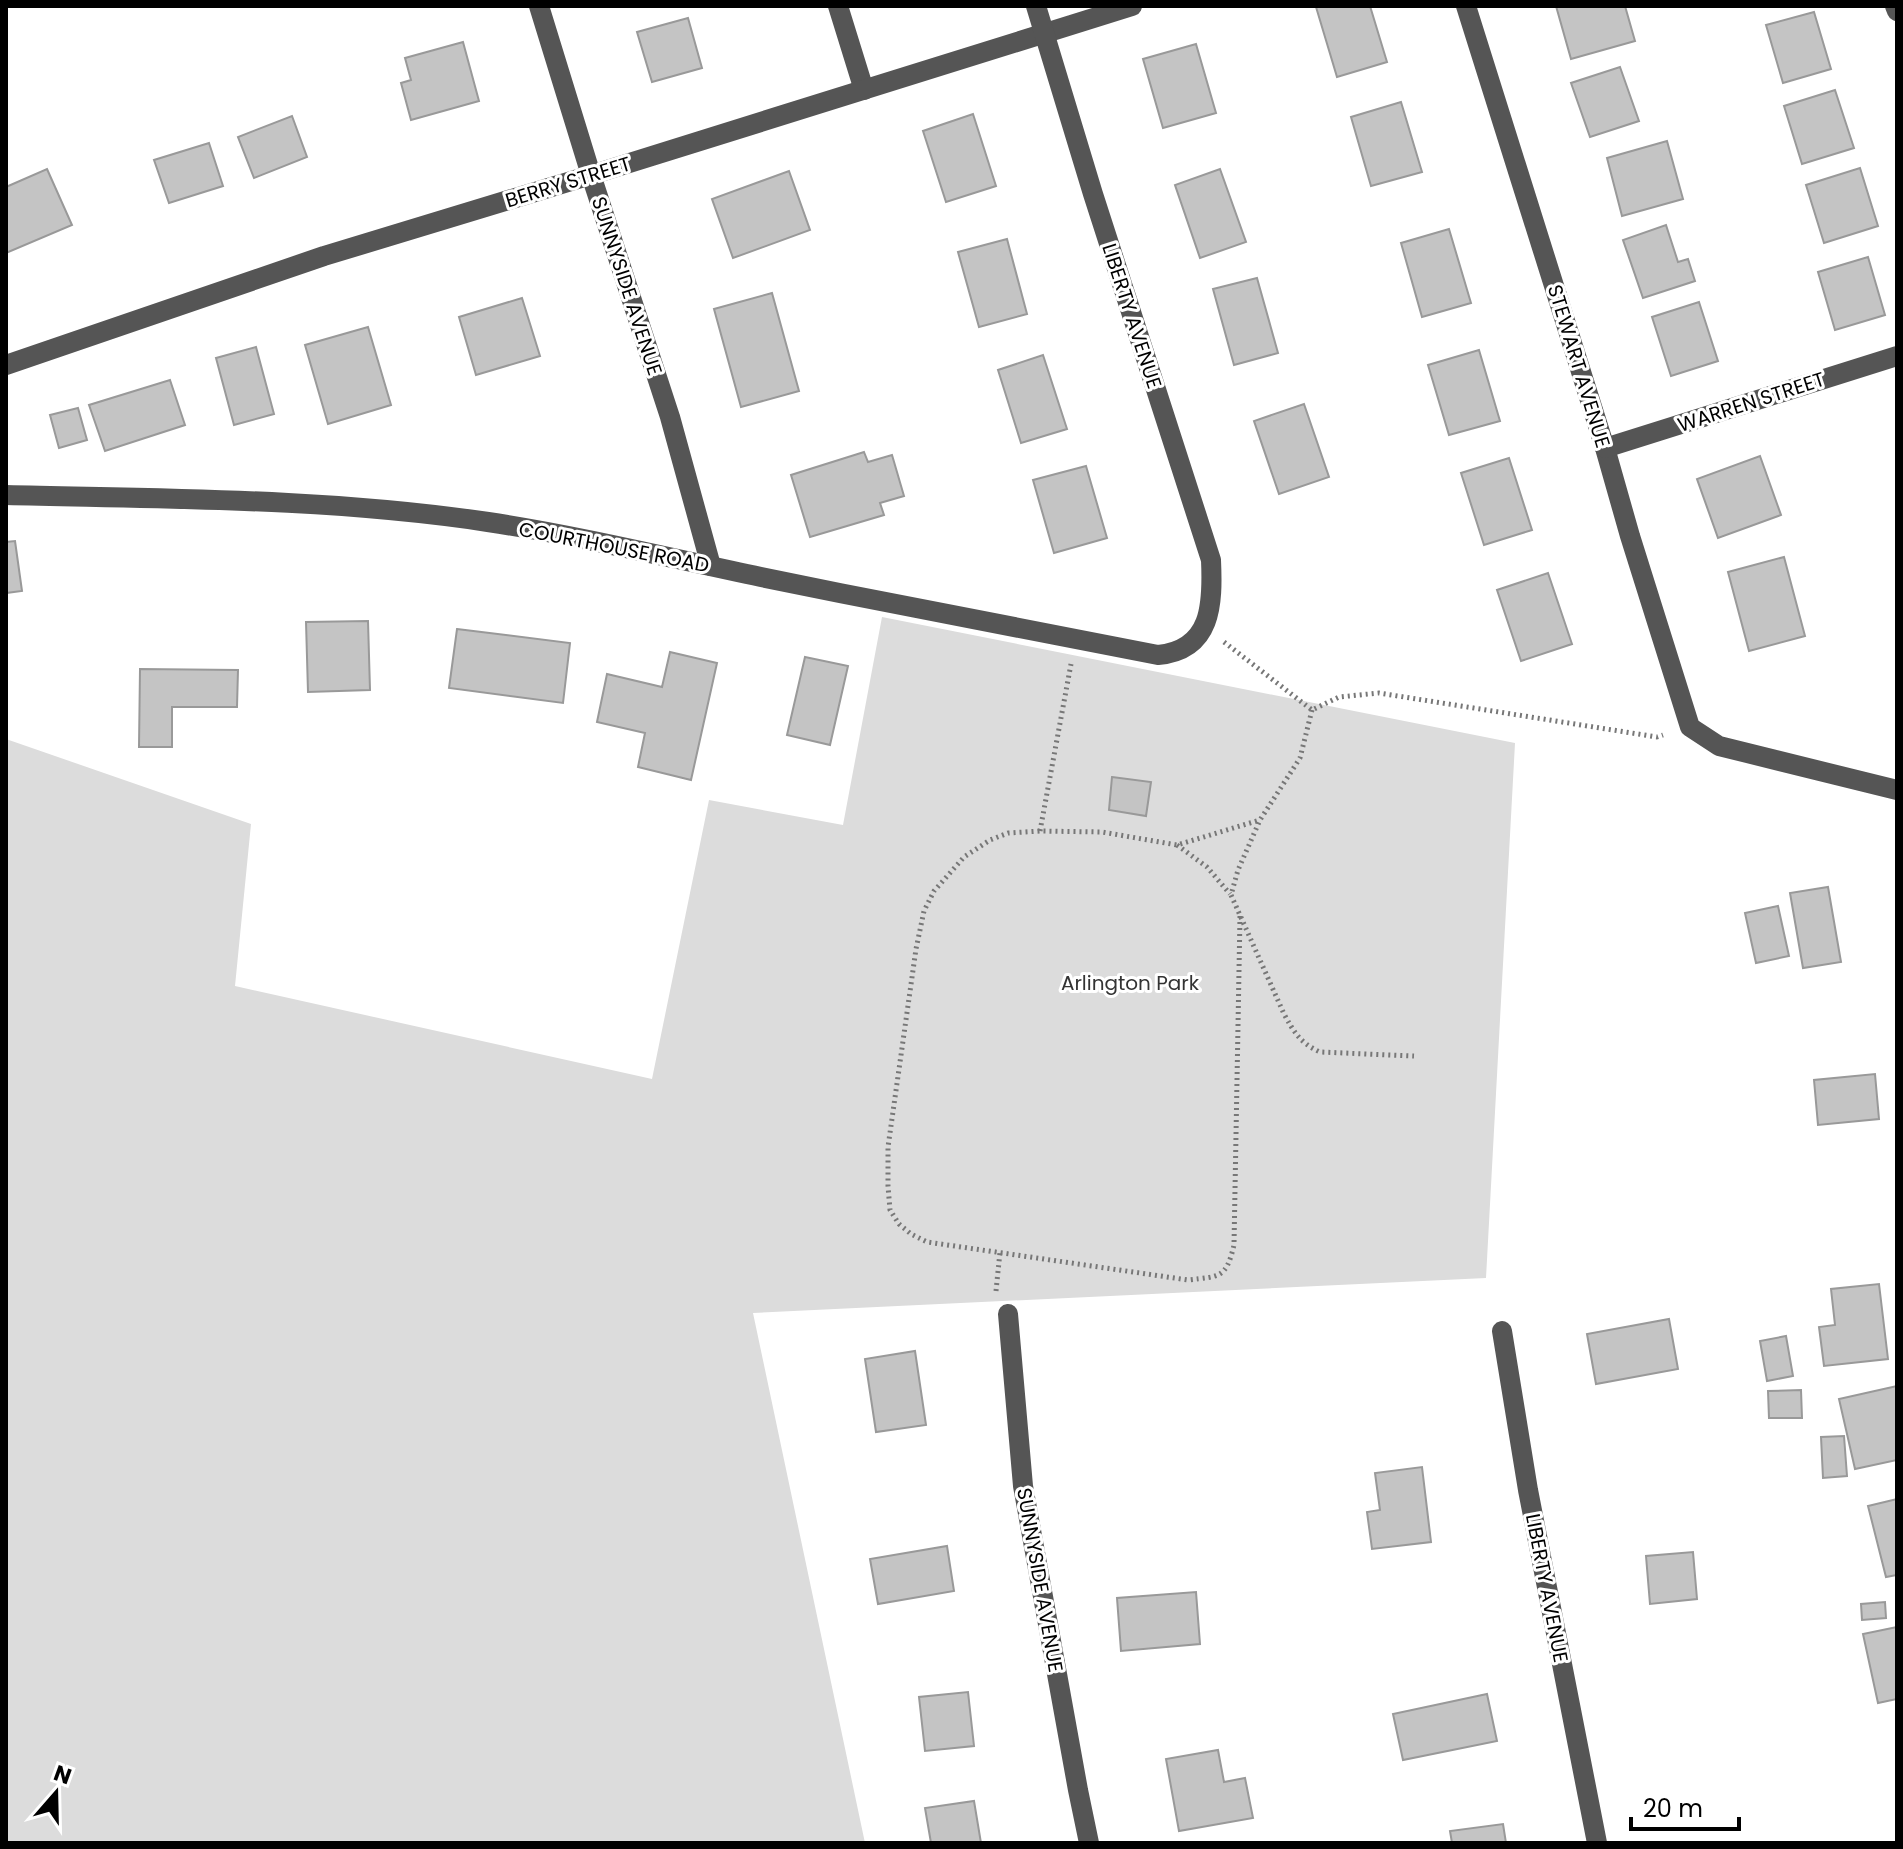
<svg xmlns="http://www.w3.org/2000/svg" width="1903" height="1849" font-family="Poppins,sans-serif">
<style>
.green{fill:#dcdcdc}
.building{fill:#c4c4c4;stroke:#999;stroke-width:2}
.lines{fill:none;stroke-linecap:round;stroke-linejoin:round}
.path{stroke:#777;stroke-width:5;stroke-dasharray:2 4;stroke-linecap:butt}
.minor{stroke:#555;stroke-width:20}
.labels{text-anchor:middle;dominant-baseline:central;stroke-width:6;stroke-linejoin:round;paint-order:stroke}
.street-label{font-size:20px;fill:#000;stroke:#fff}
.park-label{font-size:20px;fill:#333;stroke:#fff}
</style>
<rect width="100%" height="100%" fill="#fff"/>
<polygon class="green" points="882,617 1515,743 1486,1278 753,1313 865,1843 6,1843 6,739 251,824 235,986 652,1079 709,800 843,825"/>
<g class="building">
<polygon points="1319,6 1370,6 1387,62 1337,77 1316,7"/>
<polygon points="1556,6 1625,6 1635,41 1571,59"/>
<polygon points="1814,12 1831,69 1783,83 1766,25"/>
<polygon points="688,18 702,68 652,82 637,32"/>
<polygon points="463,42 479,101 411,120 401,83 411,80 405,58"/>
<polygon points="1196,44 1216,113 1163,128 1143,59"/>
<polygon points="1620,67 1639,121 1590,137 1571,83"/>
<polygon points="1835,90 1854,148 1802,164 1784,106"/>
<polygon points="1401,102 1422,172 1371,186 1351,117"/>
<polygon points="973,114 996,186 946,202 923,131"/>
<polygon points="292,116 307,157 254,178 238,137"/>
<polygon points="1667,141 1683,199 1622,216 1607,158"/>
<polygon points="209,143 223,186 169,203 154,160"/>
<polygon points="1860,168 1878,226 1824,243 1806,185"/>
<polygon points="47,169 72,225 6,253 6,187"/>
<polygon points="1220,169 1246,242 1200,258 1175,185"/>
<polygon points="789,171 810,230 733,258 712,199"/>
<polygon points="1666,225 1678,262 1688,259 1695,281 1643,298 1623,240"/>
<polygon points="1449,229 1471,303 1422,317 1401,243"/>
<polygon points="1007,239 1027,314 979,327 958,252"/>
<polygon points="1868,257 1885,315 1835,330 1818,272"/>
<polygon points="1257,278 1278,353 1234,365 1213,289"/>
<polygon points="772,293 799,391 741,407 714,309"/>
<polygon points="522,298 540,356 476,375 459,317"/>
<polygon points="1699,302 1718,361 1671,376 1652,317"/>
<polygon points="368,327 391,405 328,424 305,345"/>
<polygon points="256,347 274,414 234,425 216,358"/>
<polygon points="1479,350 1500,421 1449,435 1428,365"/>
<polygon points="1043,355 1067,429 1021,443 998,370"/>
<polygon points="170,380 185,425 105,451 89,405"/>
<polygon points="1304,404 1329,477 1279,494 1254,421"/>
<polygon points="78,408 87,440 59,448 50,415"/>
<polygon points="864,452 868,462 892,455 904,496 880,503 884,515 810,537 791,475"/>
<polygon points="1760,456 1781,515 1718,538 1697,479"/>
<polygon points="1509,458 1532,530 1484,545 1461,473"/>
<polygon points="1086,466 1107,538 1054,553 1033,480"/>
<polygon points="15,541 22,591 6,593 6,542"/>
<polygon points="1784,557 1805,636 1749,651 1728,572"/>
<polygon points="1548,573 1572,644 1521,661 1497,590"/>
<polygon points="368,621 370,690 308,692 306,622"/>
<polygon points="457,629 570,643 563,703 449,688"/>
<polygon points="670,652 717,663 691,780 638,767 645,733 597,722 607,674 662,687"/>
<polygon points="805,657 848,666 830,745 787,735"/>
<polygon points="140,669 238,670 237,707 172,707 172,747 139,747"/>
<polygon points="1112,777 1151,782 1146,816 1109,810"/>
<polygon points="1828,887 1841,962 1803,968 1790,893"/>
<polygon points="1778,906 1789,956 1756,963 1745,913"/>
<polygon points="1875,1074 1879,1119 1818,1125 1814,1080"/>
<polygon points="1879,1284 1888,1359 1824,1366 1819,1327 1835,1325 1831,1289"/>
<polygon points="1669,1319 1678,1369 1596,1384 1587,1334"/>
<polygon points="1786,1336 1793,1376 1767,1381 1760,1341"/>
<polygon points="915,1351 926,1425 876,1432 865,1359"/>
<polygon points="1897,1386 1897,1460 1855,1469 1839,1399"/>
<polygon points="1801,1390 1802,1418 1769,1418 1768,1391"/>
<polygon points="1844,1436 1847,1476 1823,1478 1821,1437"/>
<polygon points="1422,1467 1431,1542 1372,1549 1367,1512 1380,1510 1375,1473"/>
<polygon points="1897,1499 1897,1575 1886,1577 1868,1506"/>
<polygon points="947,1546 954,1591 878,1604 870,1559"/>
<polygon points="1693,1552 1697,1599 1650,1604 1646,1556"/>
<polygon points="1196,1592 1200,1644 1121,1651 1117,1598"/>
<polygon points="1885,1602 1886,1618 1862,1620 1861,1604"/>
<polygon points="1897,1627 1897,1699 1878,1703 1863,1634"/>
<polygon points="968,1692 974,1746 925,1751 919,1697"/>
<polygon points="1487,1694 1497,1741 1403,1760 1393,1714"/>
<polygon points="1218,1750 1224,1782 1245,1778 1253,1818 1179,1831 1166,1759"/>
<polygon points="974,1801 981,1843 931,1843 925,1808"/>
<polygon points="1503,1824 1506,1843 1452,1843 1450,1831"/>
</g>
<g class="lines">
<g class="path">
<polyline points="1224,642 1312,710 1339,697 1379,693 1657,737 1663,735"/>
<path d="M1312,710L1300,758L1260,820L1238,870L1231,895L1284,1014C1294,1032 1300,1043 1320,1052L1414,1056"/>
<polyline points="1040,831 1071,664"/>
<polyline points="1177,845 1207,867 1230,894"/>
<path d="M1240,916L1234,1245C1226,1279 1220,1276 1188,1280L927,1242L911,1234L899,1224L890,1210L888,1186V1147L916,949L924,911L934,891L964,857L990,840L1008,833L1040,831L1102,832L1177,845L1260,820"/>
<polyline points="996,1291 1000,1252"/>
</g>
<g class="minor">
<polyline points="539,6 591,175 670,417 711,566"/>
<polyline points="838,6 864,90"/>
<polyline points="1466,6 1605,448 1630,536 1690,727 1719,746 1897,790"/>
<polyline points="1895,6 1897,11"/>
<polyline points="6,365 324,256 591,175 1132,6"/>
<polyline points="1605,448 1897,356"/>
<path d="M6,495C166,499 329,498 488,522C580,536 670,558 761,577C893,604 1025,630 1158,655C1212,650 1213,604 1211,560L1093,194L1036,6"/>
<polyline points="1008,1314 1023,1486 1078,1790 1089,1843"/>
<polyline points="1502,1331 1528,1490 1597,1843"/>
</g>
</g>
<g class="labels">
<g class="street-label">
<text transform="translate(568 182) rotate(-17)">BERRY STREET</text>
<text transform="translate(627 286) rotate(72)">SUNNYSIDE AVENUE</text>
<text transform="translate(1132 316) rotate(72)">LIBERTY AVENUE</text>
<text transform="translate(1579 366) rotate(73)">STEWART AVENUE</text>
<text transform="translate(1751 402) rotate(-18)">WARREN STREET</text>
<text transform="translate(614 547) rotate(11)">COURTHOUSE ROAD</text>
<text transform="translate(1040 1580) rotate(80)">SUNNYSIDE AVENUE</text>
<text transform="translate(1547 1588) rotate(79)">LIBERTY AVENUE</text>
</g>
<g class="park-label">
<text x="1130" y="983">Arlington Park</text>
</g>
</g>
<rect width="1903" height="1849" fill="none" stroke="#000000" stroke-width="16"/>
<g transform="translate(56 1793) rotate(20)" stroke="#ffffff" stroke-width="6" paint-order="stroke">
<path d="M0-6L14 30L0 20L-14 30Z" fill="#000000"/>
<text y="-12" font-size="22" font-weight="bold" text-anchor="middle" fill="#000000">N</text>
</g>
<path d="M1631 1817v12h108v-12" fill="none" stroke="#000000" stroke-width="4"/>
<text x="1643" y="1817" font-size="24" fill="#000000" stroke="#ffffff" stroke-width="6" paint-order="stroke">20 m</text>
</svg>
